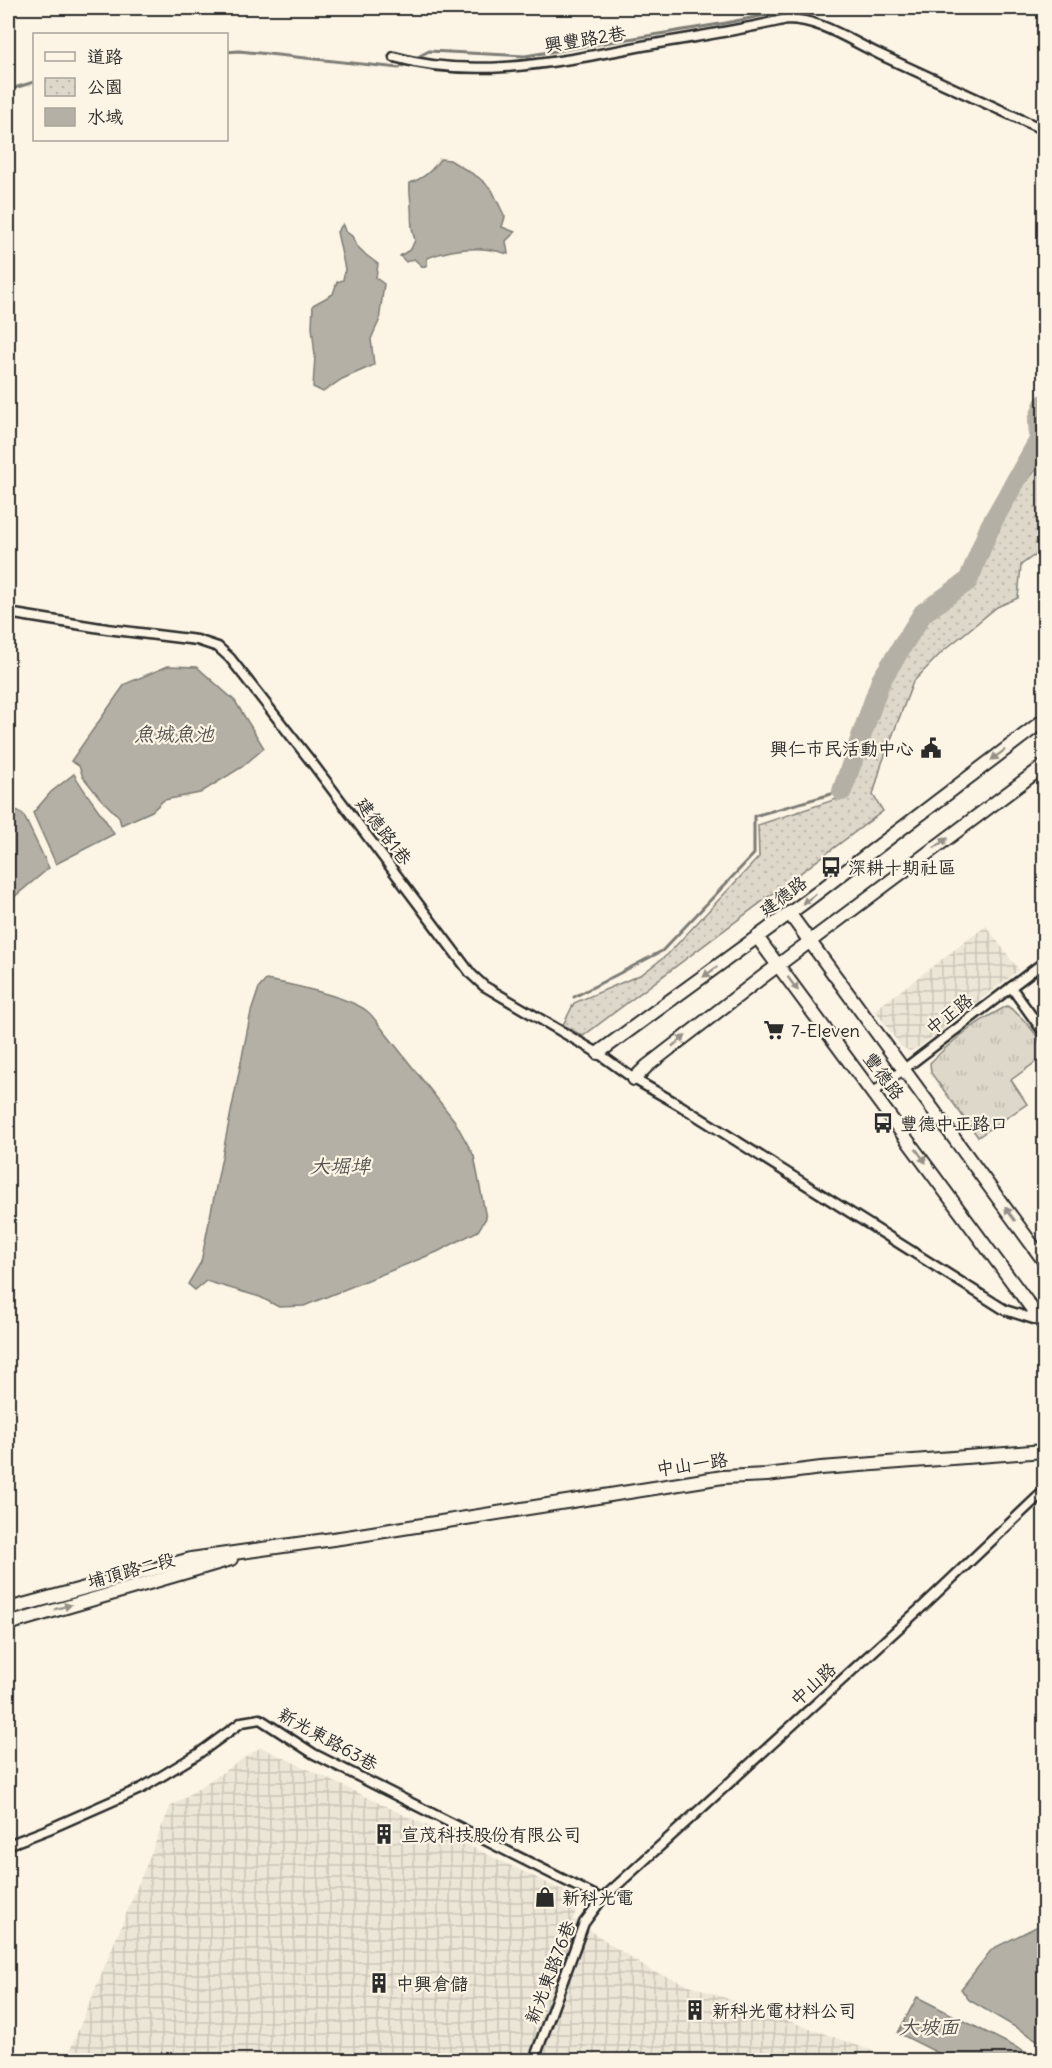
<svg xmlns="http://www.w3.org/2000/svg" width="1052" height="2068" font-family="Delius,'LXGW WenKai TC',sans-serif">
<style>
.industrial{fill:url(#industrial-grid)}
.grass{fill:url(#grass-tufts);stroke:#84827a;stroke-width:1.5}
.park{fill:url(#park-dots);stroke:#84827a;stroke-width:1.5}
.water{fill:#b4b0a5;stroke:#7d7b74;stroke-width:1.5}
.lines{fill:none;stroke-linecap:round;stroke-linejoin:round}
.stream{stroke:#7d7b74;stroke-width:3}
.river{stroke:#b4b0a5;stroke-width:20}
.street-casing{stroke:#2b2b2b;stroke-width:13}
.secondary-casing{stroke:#2b2b2b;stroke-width:16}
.street{stroke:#fcf5e5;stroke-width:8}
.secondary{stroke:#fcf5e5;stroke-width:12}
.oneway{fill:#949088}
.labels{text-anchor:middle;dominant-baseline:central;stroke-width:4.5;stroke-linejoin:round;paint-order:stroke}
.street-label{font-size:18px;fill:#2b2b2b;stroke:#fcf5e5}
.poi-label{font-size:18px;fill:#2b2b2b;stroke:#fcf5e5;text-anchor:start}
.water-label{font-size:20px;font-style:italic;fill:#545350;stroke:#fcf5e5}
</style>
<defs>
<pattern id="industrial-grid" width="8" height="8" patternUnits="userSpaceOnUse" patternTransform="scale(1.5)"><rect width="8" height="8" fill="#ece6d7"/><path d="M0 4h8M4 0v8" fill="none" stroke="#cbc5b9"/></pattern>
<pattern id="grass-tufts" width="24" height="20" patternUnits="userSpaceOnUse" patternTransform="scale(1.5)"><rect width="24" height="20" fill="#ded8ca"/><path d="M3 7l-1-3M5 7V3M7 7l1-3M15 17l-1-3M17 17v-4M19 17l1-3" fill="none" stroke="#bfbaae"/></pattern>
<pattern id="park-dots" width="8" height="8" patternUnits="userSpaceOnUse" patternTransform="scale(1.5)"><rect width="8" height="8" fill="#ded8ca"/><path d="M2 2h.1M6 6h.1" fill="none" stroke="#bfbaae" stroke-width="1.8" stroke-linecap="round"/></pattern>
</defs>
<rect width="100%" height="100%" fill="#fcf5e5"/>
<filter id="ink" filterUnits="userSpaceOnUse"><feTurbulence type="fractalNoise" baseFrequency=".0167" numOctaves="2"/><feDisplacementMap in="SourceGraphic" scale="12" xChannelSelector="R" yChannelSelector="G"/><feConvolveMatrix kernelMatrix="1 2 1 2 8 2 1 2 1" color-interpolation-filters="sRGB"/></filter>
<g filter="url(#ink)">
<g class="industrial">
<polygon points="986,926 1019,970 919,1047 910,1051 901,1047 875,1010"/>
<polygon points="261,1747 581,1899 573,1919 651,1971 897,2060 66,2060 170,1807"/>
</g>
<path class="grass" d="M1007,1006C1020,1014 1045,1040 1044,1056L1011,1080L1027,1104L978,1137L931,1073L930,1063C951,1041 980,1020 1007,1006Z"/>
<polygon class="park" points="1044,439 1044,554 1032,557 1021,565 1018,598 997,607 942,652 913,682 882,763 873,795 883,811 583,1036 563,1025 574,1003 642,974 667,955 759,857 758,825 846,796 889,684 928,620 970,588 989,552 1013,498 1034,472"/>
<g class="water">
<path d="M440,159L450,160L478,177L487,185L492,190L505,217L502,227L515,232L506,241L508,254C480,245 454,248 427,258V265L423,267L414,259L406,262L400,256L411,249L415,240C410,225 412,222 411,207C411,198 409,192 410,183C424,178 432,171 440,159Z"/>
<polygon points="343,224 345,231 352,236 357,246 366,255 378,264 376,278 384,284 379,321 371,339 374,365 342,379 323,392 313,387 315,356 312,327 313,305 333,294 337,282 343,280 345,269 337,232"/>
<polygon points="168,666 197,667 235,701 264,748 242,767 200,793 164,800 152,811 121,825 119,817 100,798 83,777 79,766 71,761 125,684"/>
<path d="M74,774C86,795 102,813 114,834L56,864L33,813L51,792Z"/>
<polygon points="15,810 23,814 49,868 14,897 8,893 8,815"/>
<path d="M266,980C290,984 349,997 367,1011C372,1015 376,1021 380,1026L454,1120L474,1156L486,1218L478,1231L437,1252L304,1306L279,1307L260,1297L206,1281L195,1290L188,1284L201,1262L251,1012L259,988Z"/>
<polygon points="1044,1923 1044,2044 969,2000 961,1989 992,1949"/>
<polygon points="917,1997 1041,2060 952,2060 898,2033"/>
</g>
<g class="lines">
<g class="stream">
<polyline points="226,52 239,51 399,68 409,62"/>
<polyline points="414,59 429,51 525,56 726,23 800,8"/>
<polyline points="8,90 34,82"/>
<polyline points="574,997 662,951 754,854 754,816 842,791"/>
</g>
<polyline class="river" points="842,791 881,680 923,613 968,581 990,526 1039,440 1038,420 1044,404"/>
<g class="street-casing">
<g id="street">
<path d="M394,57C476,81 566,60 648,45C694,37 741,30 787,19C821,19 850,41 881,55C935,80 990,105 1044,130"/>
<polyline points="8,613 107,629 197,640 218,647 230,658 313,764 471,974 484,986 598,1053 634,1079 681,1106 1005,1310 1040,1321"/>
<polyline points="1011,987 1044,1033"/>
<polyline points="874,1092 1044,962"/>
<polyline points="8,1845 49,1829 142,1788 198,1754 242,1722 260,1719 314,1754 602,1899"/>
<polyline points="534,2060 584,1923 602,1899 924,1605 1044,1491"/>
</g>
</g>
<g class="secondary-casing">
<g id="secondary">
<polyline points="789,913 1044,1261"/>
<polyline points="757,937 1044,1325"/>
<polyline points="598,1053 805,902 1044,720"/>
<polyline points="634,1079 647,1066 765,975 1044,766"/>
<polyline points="8,1609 191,1559 347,1537 723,1477 767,1475 821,1468 1044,1451"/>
<polyline points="8,1624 231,1559"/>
</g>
</g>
<use href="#street" class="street"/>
<use href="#secondary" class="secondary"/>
</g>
<defs><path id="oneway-solid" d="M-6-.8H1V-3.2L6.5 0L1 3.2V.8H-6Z" transform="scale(1.5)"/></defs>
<g class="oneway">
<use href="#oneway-solid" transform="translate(998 755) rotate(143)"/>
<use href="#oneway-solid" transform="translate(941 843) rotate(-37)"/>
<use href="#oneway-solid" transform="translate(809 899) rotate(143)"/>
<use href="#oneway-solid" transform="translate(710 972) rotate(144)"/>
<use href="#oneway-solid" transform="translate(793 984) rotate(53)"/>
<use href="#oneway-solid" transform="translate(679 1041) rotate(-38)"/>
<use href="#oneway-solid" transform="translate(921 1156) rotate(54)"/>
<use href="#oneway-solid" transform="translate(1010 1214) rotate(-126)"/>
<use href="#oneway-solid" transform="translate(63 1607) rotate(-15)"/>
</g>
</g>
<defs>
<g id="civic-bare" transform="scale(1.62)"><path d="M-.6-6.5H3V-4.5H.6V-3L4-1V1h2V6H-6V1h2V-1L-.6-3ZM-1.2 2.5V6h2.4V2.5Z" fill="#2b2b2b" stroke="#fcf5e5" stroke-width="2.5" paint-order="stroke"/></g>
<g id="bus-bare" transform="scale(1.62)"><path d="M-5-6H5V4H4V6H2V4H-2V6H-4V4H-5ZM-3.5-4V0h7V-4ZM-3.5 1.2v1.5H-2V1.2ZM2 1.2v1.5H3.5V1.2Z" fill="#2b2b2b" stroke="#fcf5e5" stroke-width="2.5" paint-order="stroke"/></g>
<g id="supermarket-bare" transform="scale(1.62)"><path d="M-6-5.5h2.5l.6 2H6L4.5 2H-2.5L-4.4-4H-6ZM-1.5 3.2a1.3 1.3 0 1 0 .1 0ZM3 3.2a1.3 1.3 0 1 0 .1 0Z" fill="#2b2b2b" stroke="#fcf5e5" stroke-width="2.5" paint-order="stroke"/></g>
<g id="building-bare" transform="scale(1.62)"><path d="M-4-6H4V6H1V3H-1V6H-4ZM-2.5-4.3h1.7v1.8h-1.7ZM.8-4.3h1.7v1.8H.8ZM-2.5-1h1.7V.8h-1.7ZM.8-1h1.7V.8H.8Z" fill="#2b2b2b" stroke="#fcf5e5" stroke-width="2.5" paint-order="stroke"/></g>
<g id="shop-bare" transform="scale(1.62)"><path d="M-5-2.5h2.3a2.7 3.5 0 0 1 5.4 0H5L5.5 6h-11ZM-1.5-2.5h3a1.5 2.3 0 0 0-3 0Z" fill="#2b2b2b" stroke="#fcf5e5" stroke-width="2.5" paint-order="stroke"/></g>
</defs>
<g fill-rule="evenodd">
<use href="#civic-bare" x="931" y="748"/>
<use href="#bus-bare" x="831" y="867"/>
<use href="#supermarket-bare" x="774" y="1030"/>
<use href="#bus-bare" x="883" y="1123"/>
<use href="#building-bare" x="384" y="1834"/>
<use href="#shop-bare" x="545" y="1897"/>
<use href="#building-bare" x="379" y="1983"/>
<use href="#building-bare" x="695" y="2010"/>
</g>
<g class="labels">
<g class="street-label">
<text transform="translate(585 39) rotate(-9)">興豐路2巷</text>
<text transform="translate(384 831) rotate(53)">建德路1巷</text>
<text transform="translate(783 896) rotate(-37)">建德路</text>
<text transform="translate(949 1014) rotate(-38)">中正路</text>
<text transform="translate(884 1076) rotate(53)">豐德路</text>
<text transform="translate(692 1464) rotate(-8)">中山一路</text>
<text transform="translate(131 1570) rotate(-15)">埔頂路二段</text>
<text transform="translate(813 1684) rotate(-42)">中山路</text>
<text transform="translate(328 1739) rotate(29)">新光東路63巷</text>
<text transform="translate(550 1972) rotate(-69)">新光東路76巷</text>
</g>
<g class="poi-label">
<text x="914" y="748" text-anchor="end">興仁市民活動中心</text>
<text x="848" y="867">深耕十期社區</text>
<text x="791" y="1030">7-Eleven</text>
<text x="900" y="1123">豐德中正路口</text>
<text x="401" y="1834">宣茂科技股份有限公司</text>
<text x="562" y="1897">新科光電</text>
<text x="396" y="1983">中興倉儲</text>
<text x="712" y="2010">新科光電材料公司</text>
</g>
<g class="water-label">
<text x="174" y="733">魚城魚池</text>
<text x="340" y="1165">大堀埤</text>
<text x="929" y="2026">大坡面</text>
</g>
</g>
<rect width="1052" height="2068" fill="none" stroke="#fcf5e5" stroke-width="30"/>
<rect x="15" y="15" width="1022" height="2038" fill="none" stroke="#2b2b2b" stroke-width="2" filter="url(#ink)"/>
<rect x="33" y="33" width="195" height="108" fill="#fcf5e5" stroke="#a8a49b" stroke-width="1.5"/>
<rect x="45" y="52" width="30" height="9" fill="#fcf5e5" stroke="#a8a49b" stroke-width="1.5"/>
<text x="87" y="63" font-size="18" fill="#2b2b2b">道路</text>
<rect x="45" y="78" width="30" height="18" fill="url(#park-dots)" stroke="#a8a49b" stroke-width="1.5"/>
<text x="87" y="93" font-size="18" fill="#2b2b2b">公園</text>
<rect x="45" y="108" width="30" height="18" fill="#b4b0a5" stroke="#a8a49b" stroke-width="1.5"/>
<text x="87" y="123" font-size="18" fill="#2b2b2b">水域</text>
</svg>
